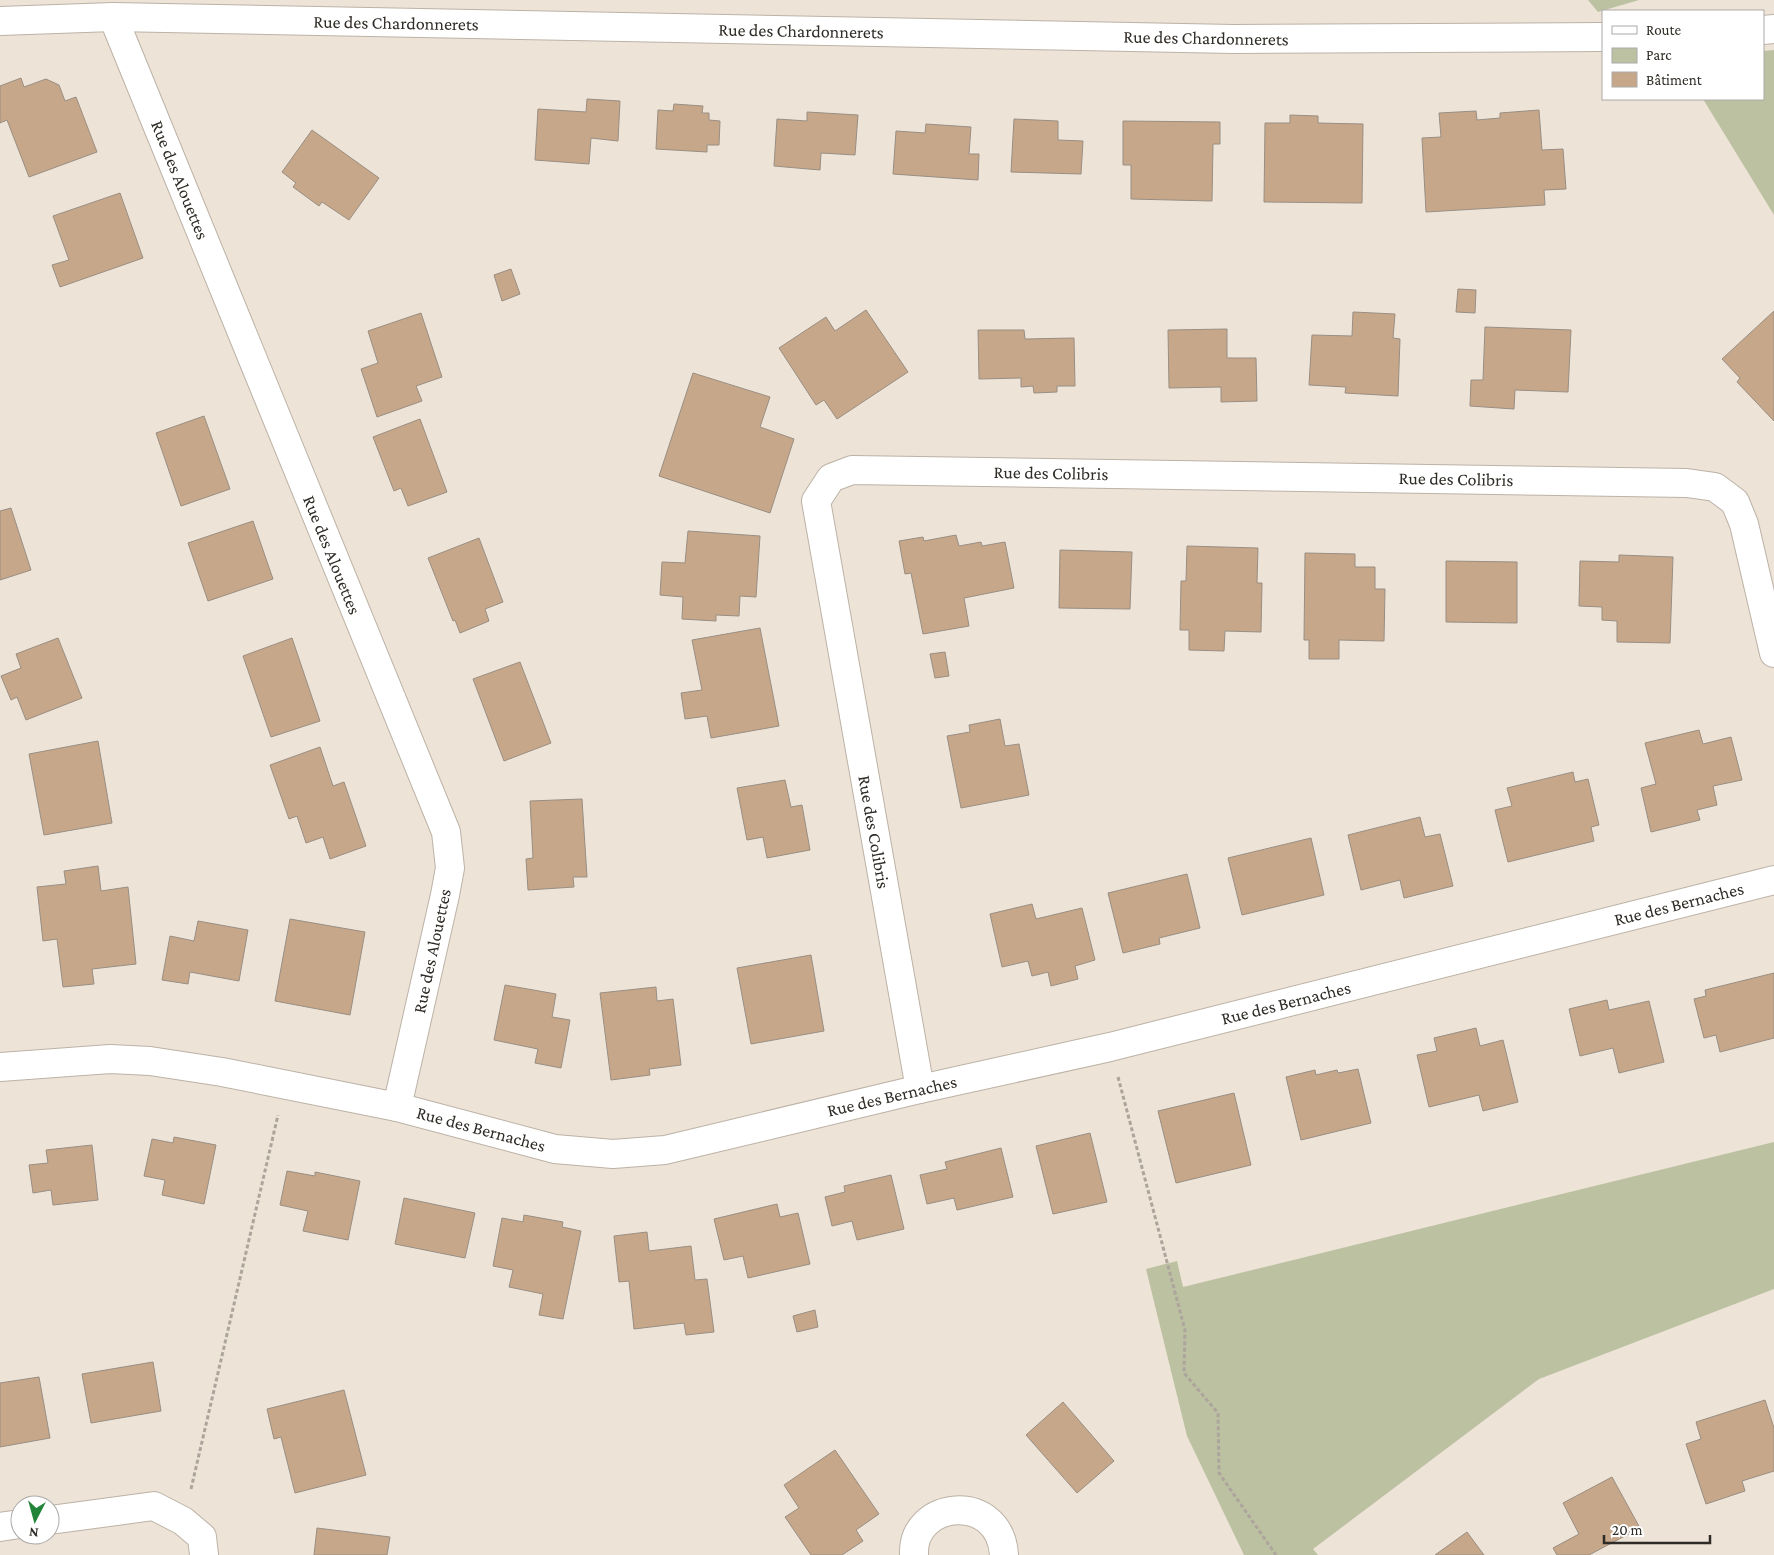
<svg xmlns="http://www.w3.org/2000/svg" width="1774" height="1555" font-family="'Crimson Pro',serif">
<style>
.green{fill:#bcc1a2}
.building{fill:#c7a789;stroke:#998e83}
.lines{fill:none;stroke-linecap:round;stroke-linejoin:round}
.minor-casing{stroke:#bcb2a6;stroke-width:30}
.path{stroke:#ada59c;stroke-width:3;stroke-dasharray:4 2.5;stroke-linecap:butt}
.minor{stroke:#fff;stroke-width:28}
.labels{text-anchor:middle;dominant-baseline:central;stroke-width:4;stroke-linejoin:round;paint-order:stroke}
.street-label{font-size:18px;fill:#2f2b26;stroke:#fff}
</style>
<rect width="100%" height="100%" fill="#ede3d7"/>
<g class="green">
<polygon points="1588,0 1639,0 1598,12"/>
<polygon points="1774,50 1774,215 1703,99 1763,99 1763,51"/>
<polygon points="1774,1142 1774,1289 1539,1379 1313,1549 1318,1555 1244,1555 1187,1436 1146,1269 1177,1261 1183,1287"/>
</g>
<g class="building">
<polygon points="21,78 24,87 46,79 59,85 65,101 76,97 97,152 29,177 7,120 0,123 0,86"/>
<polygon points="587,99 620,101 618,141 591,138 589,164 535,160 538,109 586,112"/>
<polygon points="674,104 703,106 702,113 709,113 709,120 720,121 719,145 707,145 707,152 656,149 658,110 673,111"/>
<polygon points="1539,110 1542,150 1563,149 1566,189 1544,190 1545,205 1426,212 1422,138 1441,137 1439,113 1476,111 1477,120 1500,118 1500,113"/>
<polygon points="807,112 858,115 855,155 821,153 820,170 774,166 777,119 807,121"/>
<polygon points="1290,115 1318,116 1318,123 1363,124 1362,203 1264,202 1265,123 1290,123"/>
<polygon points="1014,119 1058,121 1058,140 1083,141 1081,174 1011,172"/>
<polygon points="1123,121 1220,122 1220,144 1213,144 1212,201 1131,199 1131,165 1123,165"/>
<polygon points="926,124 971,127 969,154 979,154 978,180 893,174 896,131 925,133"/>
<polygon points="312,130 379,178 349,220 322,202 319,206 293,187 296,183 282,172"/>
<polygon points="120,193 143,258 60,287 52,265 69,260 53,216"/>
<polygon points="511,269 520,294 502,301 494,275"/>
<polygon points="1458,289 1476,290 1475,313 1456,312"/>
<polygon points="866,310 908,372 837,419 824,400 816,405 779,348 826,317 835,331"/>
<polygon points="1774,311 1774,421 1737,382 1740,378 1722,359"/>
<polygon points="1353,312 1395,314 1393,338 1400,339 1398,396 1345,393 1346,387 1309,385 1312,335 1352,336"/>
<polygon points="421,313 442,377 416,386 422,401 377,417 361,369 378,363 368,331"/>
<polygon points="1485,327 1571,330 1568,392 1515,390 1514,409 1470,406 1471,380 1483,380"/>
<polygon points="1227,329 1227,358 1256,358 1257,401 1221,402 1221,387 1169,388 1168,330"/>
<polygon points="978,330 1024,330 1025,339 1074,338 1075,386 1057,386 1057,392 1034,393 1033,386 1021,387 1021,378 979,379"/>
<polygon points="693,373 770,397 760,427 794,439 770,513 659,476"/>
<polygon points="204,416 230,489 181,506 156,433"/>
<polygon points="420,419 447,492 408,506 401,488 394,491 373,437"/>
<polygon points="11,508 31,570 0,580 0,511"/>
<polygon points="253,521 273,579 208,601 188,543"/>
<polygon points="688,531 760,536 756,597 740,596 739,616 716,615 716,621 682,619 683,597 660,595 662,562 685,563"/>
<polygon points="956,535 959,546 981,542 982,546 1005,542 1014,588 964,598 969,626 923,634 911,573 905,574 899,541 923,537 924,541"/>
<polygon points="479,538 503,602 485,609 489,621 460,633 455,620 453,621 428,558"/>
<polygon points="1187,546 1258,548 1257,583 1262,583 1261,632 1225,631 1224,651 1189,650 1189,630 1180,630 1181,581 1186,581"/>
<polygon points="1060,550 1132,552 1130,609 1059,608"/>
<polygon points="1305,553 1355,554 1355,567 1375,567 1375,589 1385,589 1384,641 1339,640 1339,659 1309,659 1309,640 1304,640"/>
<polygon points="1619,555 1673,557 1670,643 1617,642 1617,621 1602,620 1602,607 1579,606 1580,561 1619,562"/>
<polygon points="1446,561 1517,562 1517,623 1446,622"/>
<polygon points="760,628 779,726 711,738 707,716 685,719 681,693 702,690 692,640"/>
<polygon points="58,638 82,698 26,720 17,697 11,700 1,676 21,668 16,654"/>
<polygon points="292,638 320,721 271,737 243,656"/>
<polygon points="945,652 949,676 935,678 930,654"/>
<polygon points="520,662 551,743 504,761 473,679"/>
<polygon points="1000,719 1005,746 1019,744 1029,795 961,808 947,736 970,732 969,725"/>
<polygon points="1699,730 1703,744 1731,737 1742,780 1713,786 1717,805 1697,810 1700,820 1651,832 1641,788 1656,784 1645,743"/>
<polygon points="98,741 112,823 44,835 29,754"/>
<polygon points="320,747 333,786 344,782 366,846 330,859 323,837 306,843 297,816 289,819 270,765"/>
<polygon points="1573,772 1575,782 1588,779 1599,825 1591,827 1594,841 1508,862 1495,810 1512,806 1507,788"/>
<polygon points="785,780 791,807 802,805 810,850 767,858 763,837 747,840 737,788"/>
<polygon points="582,799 587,877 573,877 574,887 528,890 526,859 533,858 530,801"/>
<polygon points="1420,817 1425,837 1440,834 1453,886 1404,898 1400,880 1361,890 1348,835"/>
<polygon points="1311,838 1324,895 1242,915 1228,858"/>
<polygon points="98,866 101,891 128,887 136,964 92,969 94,984 63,987 57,939 43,941 37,887 66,884 64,871"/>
<polygon points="1187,874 1200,928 1159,938 1160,944 1123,953 1108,893"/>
<polygon points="1032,904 1036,919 1082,908 1095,960 1075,966 1078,979 1051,986 1048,972 1032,976 1028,961 1002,967 990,914"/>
<polygon points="290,919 365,932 350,1015 275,1001"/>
<polygon points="198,921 248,930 239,981 190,972 188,984 162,980 170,936 194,941"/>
<polygon points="811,955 824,1031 751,1044 737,968"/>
<polygon points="1774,973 1774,1038 1720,1052 1716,1035 1704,1038 1694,999 1706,996 1705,990"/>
<polygon points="505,985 556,994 552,1017 570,1020 561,1068 535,1063 538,1049 494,1040"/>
<polygon points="656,987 657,1001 673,999 681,1065 649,1069 650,1075 611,1080 600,993"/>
<polygon points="1607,1000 1609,1010 1649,1001 1664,1062 1619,1073 1613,1048 1580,1056 1569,1009"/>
<polygon points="1476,1028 1480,1046 1503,1040 1518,1102 1483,1111 1479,1095 1429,1107 1417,1055 1437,1051 1434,1038"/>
<polygon points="1358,1069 1371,1123 1301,1140 1286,1077 1315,1070 1316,1075 1337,1070 1338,1073"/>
<polygon points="1234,1093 1251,1165 1176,1183 1158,1111"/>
<polygon points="1090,1133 1107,1202 1053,1214 1036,1146"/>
<polygon points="174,1137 216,1145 204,1204 162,1195 165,1180 144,1176 152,1139 173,1143"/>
<polygon points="92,1145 98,1200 53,1205 51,1190 33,1193 29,1165 48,1163 46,1150"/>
<polygon points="1001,1148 1013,1197 957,1210 954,1198 927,1204 920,1175 947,1169 945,1162"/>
<polygon points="287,1171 315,1176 315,1172 360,1181 348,1240 303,1231 308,1211 280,1205"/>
<polygon points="891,1175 904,1229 857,1240 852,1221 832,1226 825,1197 845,1192 844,1186"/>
<polygon points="404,1198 475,1213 465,1258 395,1244"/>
<polygon points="777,1204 780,1217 798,1213 810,1264 748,1278 743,1256 724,1260 714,1219"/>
<polygon points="524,1215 563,1222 562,1227 581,1231 563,1319 539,1315 543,1294 509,1287 513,1270 493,1266 502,1218 523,1222"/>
<polygon points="647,1232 649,1251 691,1246 695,1280 707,1279 714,1332 686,1335 684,1323 634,1329 629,1281 619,1282 614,1236"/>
<polygon points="815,1310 818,1327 797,1332 793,1316"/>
<polygon points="153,1362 161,1411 91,1423 82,1374"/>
<polygon points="39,1377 50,1438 0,1447 0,1383"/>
<polygon points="344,1390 366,1475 295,1493 281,1437 274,1439 267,1409"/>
<polygon points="1765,1400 1774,1428 1774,1471 1742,1481 1745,1491 1706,1504 1686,1444 1701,1439 1696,1422"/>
<polygon points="1063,1402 1114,1461 1077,1493 1026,1435"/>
<polygon points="835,1450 879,1514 856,1530 863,1541 842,1555 811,1555 785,1517 799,1508 784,1485"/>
<polygon points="1612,1477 1640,1528 1589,1555 1557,1555 1553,1548 1579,1534 1563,1503"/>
<polygon points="317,1528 390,1537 387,1555 314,1555"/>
<polygon points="1467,1532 1484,1555 1435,1555"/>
</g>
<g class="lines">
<g class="minor-casing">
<g id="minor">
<polyline points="113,17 446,832 450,868 445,895 397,1107"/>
<polyline points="0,21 113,17 1233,39 1603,37"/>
<polyline points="1763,30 1774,29"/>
<polyline points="0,1067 110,1059 150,1061 222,1072 397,1107 555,1149 613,1154 665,1150 920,1089 1110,1047 1774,880"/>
<polyline points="920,1089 816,501 831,478 852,470 1687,483 1715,487 1735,502 1744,524 1774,653"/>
<polyline points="50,1520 154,1506 183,1521 202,1537 204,1555"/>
<polyline points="0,1527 20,1524"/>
<path d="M914,1555C911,1500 1000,1491 1004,1555"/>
</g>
</g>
<g class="path">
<polyline points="1118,1077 1185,1330 1184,1373 1218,1413 1219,1473 1276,1555"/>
<polyline points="191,1489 278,1115"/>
</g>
<use href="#minor" class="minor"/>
</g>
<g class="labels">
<g class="street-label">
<text transform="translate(396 23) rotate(1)">Rue des Chardonnerets</text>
<text transform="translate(801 31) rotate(1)">Rue des Chardonnerets</text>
<text transform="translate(1206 38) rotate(1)">Rue des Chardonnerets</text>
<text transform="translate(180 180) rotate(68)">Rue des Alouettes</text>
<text transform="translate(1051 473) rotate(1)">Rue des Colibris</text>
<text transform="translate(1456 479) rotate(1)">Rue des Colibris</text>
<text transform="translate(332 555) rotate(68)">Rue des Alouettes</text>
<text transform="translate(874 832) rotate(80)">Rue des Colibris</text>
<text transform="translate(1679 904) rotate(-14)">Rue des Bernaches</text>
<text transform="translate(432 951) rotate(-78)">Rue des Alouettes</text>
<text transform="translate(1286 1003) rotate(-14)">Rue des Bernaches</text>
<text transform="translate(892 1096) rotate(-13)">Rue des Bernaches</text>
<text transform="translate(481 1129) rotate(15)">Rue des Bernaches</text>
</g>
</g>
<rect x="1602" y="10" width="162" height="90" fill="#ffffff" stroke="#acaaa8"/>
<rect x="1612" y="26" width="25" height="8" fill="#ffffff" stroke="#acaaa8"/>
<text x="1646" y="35" font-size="15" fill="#2f2b26">Route</text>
<rect x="1612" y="48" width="25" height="15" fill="#bcc1a2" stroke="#acaaa8"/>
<text x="1646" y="60" font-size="15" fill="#2f2b26">Parc</text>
<rect x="1612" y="72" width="25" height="15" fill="#c7a789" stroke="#acaaa8"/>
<text x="1646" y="85" font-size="15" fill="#2f2b26">Bâtiment</text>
<g transform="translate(35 1520) rotate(186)"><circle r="24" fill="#ffffff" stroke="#acaaa8"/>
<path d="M0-4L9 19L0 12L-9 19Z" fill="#228438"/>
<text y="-8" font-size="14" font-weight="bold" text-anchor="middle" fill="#2f2b26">N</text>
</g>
<path d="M1604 1535v8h106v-8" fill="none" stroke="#2f2b26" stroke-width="2.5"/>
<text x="1612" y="1535" font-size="15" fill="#2f2b26" stroke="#ffffff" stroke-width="4" paint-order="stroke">20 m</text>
</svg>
